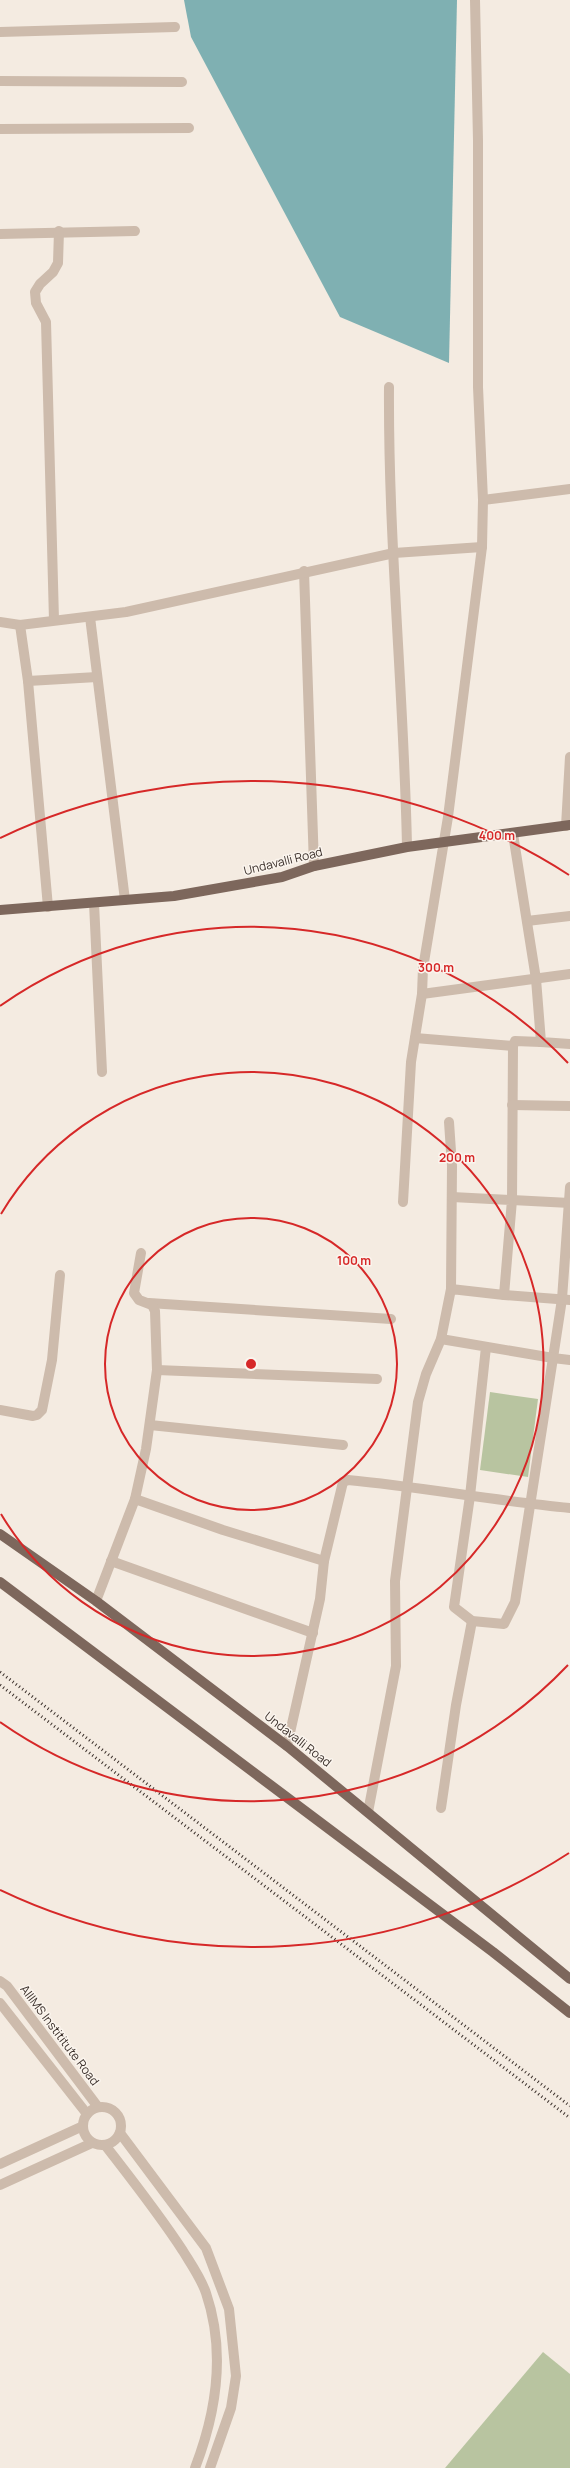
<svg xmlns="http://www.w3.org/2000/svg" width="570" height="2468" font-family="Manrope,sans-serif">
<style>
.green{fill:#b8c4a0}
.water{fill:#7fb0b2}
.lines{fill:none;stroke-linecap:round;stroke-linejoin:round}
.minor{stroke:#cdbbac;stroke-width:10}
.major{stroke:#7d675c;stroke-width:10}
.rail{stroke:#3b302b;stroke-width:3;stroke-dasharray:1 3;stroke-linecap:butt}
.ring{fill:none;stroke:#d62828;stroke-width:2}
.labels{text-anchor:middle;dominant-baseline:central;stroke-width:3;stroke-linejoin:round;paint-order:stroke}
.street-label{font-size:12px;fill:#3b302b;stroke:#fbf5ee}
.centre{fill:#d62828;stroke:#fbf5ee;stroke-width:2}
.ring-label{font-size:12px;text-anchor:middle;font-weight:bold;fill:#d62828;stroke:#fbf5ee;stroke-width:3;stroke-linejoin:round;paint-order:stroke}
</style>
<rect width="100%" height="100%" fill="#f4ebe1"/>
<g class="green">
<polygon points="490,1392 538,1399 528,1477 480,1470"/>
<polygon points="543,2352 570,2374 570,2468 445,2468"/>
</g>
<polygon class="water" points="184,0 457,0 449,363 340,317 191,37"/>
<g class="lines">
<g class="minor">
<polyline points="0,32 175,27"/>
<polyline points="0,81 182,82"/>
<polyline points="0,129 189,128"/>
<polyline points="0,234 135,231"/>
<path d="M389,387C388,540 404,694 407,847"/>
<polyline points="483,500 570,489"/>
<polyline points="304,571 314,866"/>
<polyline points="90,617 125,900"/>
<polyline points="54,620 46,322 36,303 35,292 40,284 53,272 58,263 59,231"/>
<polyline points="0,622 20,625 126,612 394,553 482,547"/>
<polyline points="20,625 28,681 48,907"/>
<polyline points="28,681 97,677"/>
<polyline points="566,826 570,757"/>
<polyline points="513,834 536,979 541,1042 570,1044"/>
<polyline points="94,903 102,1072"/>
<polyline points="527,921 570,916"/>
<polyline points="422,994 570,974"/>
<polyline points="415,1038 513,1046"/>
<polyline points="541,1042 515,1041 513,1046 512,1200 570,1203"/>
<polyline points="512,1105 570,1106"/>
<polyline points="449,1122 452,1166 451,1289"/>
<polyline points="570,1187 562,1299 553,1358 570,1360"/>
<polyline points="403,1202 411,1062 422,994 423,968 448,817 482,547 483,500 478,387 478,141 475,0"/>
<polyline points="504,1295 570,1300"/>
<polyline points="149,1303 391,1319"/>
<polyline points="441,1339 553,1358 515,1602 504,1624 472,1621 454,1607 470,1496 486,1347"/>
<polyline points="157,1370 377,1379"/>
<polyline points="0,1410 33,1416 37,1415 42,1410 52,1360 60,1275"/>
<polyline points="150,1425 343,1445"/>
<polyline points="135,1499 223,1530 324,1561"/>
<polyline points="111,1561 313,1633"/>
<polyline points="96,1601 135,1499 146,1449 157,1370 155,1311 152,1305 139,1300 134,1293 141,1253"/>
<path d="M287,1746L320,1599L324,1561L343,1482L348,1480C422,1487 496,1501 570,1508"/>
<polyline points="441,1808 456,1705 472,1621"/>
<polyline points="368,1812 396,1666 395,1581 418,1402 426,1374 441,1339 451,1289 504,1295 512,1200 452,1197"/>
<polyline points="0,1981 7,1986 98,2107"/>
<polyline points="0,2003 87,2114"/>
<circle cx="102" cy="2126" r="19"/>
<polyline points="120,2133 206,2248 229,2309 236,2376 231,2408 210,2468"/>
<path d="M105,2145C132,2180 159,2214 183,2251C191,2264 201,2278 206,2293C226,2352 217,2411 195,2468"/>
<polyline points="0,2164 83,2126"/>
<polyline points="0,2185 92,2143"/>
</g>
<g class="major">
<polyline points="0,910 174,896 282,877 314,866 407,847 570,825"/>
<polyline points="0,1534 96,1601 287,1746 570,1979"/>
<polyline points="0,1582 493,1952 570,2013"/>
</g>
<g class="rail">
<polyline points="0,1672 570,2106"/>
<polyline points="0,1685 570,2118"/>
</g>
</g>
<g class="ring">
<circle cx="251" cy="1364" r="146"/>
<path d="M1 1214A292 292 0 1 1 1 1514"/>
<path d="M568 1665A437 437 0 0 1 0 1722M0 1006A437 437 0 0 1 568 1063"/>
<path d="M569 1853A583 583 0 0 1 0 1890M0 838A583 583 0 0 1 569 875"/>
</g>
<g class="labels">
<g class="street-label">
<text transform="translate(283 861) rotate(-14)">Undavalli Road</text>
<text transform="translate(298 1739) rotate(38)">Undavalli Road</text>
<text transform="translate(60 2035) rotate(53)">AIIIMS Instititute Road</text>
</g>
</g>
<circle cx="251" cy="1364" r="6" class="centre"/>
<g class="ring-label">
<text x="497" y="840">400 m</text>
<text x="436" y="972">300 m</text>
<text x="457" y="1162">200 m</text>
<text x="354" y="1265">100 m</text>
</g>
</svg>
